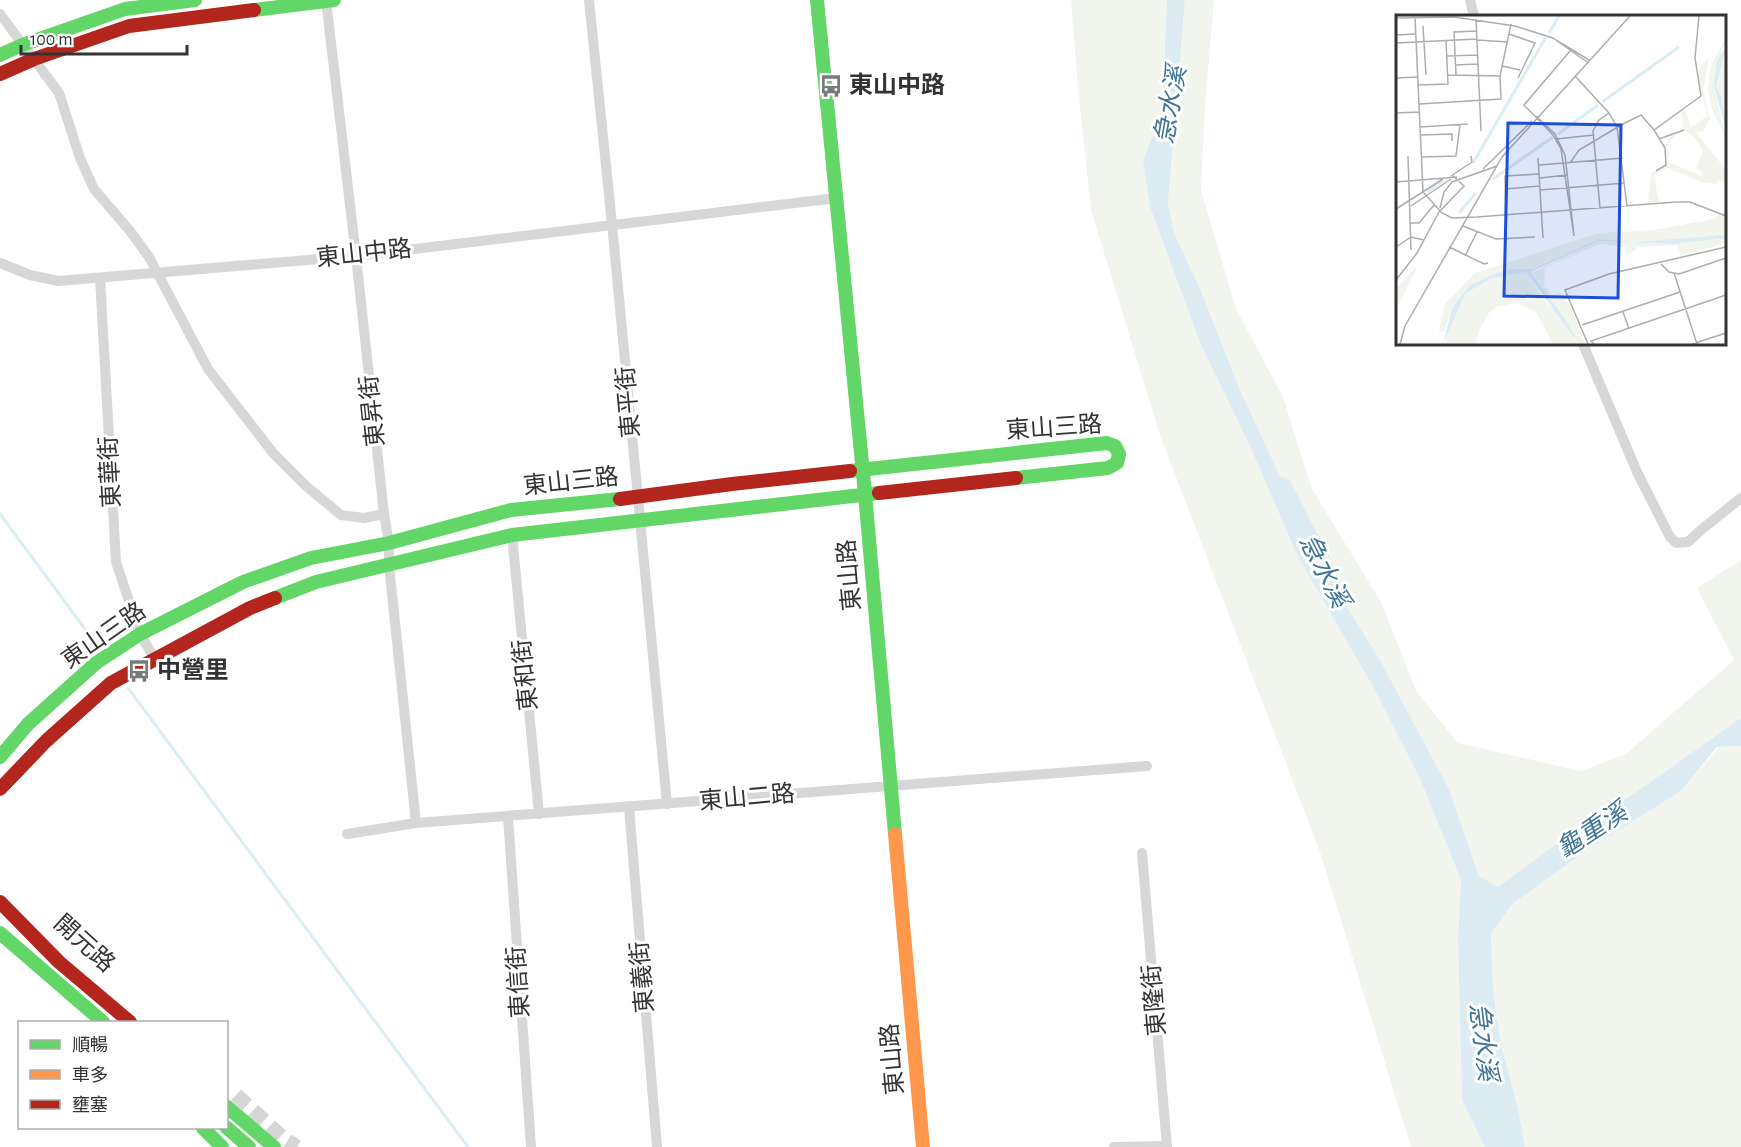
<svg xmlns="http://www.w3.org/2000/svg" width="1741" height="1147" font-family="'Alegreya Sans','Noto Sans TC',sans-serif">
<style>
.green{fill:#f1f5ed}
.water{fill:#ddebf3}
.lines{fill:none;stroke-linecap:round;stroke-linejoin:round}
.stream{stroke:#ddebf3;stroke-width:3}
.river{stroke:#ddebf3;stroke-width:20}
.secondary-tunnel{stroke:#d6d6d6;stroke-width:15;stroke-dasharray:15 8;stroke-linecap:butt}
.street{stroke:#d7d7d7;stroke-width:10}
.fast{stroke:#63d668;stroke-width:14}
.slow{stroke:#ff974d;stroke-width:14}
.jam{stroke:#b3261e;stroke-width:14}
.labels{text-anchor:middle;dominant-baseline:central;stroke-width:6;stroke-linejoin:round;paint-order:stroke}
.poi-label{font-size:24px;font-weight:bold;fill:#333;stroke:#fff;text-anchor:start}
.street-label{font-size:24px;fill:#333;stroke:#fff}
.water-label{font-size:26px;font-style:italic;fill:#3f7597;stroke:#fff}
.inset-river{fill:none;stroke:#ddebf3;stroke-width:3}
.inset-road{fill:none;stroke:#adadad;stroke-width:1.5}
.view{fill:#1d4ed8;fill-opacity:0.15;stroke:#1d4ed8;stroke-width:3}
.inset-edge{fill:none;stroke:#333;stroke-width:3}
</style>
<rect width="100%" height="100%" fill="#fff"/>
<g class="green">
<polygon points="1071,0 1167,0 1162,111 1143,161 1150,207 1201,345 1250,446 1297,555 1376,692 1421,781 1461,880 1458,936 1462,1100 1485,1147 1411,1147 1320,852 1160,435 1091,210 1078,88"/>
<polygon points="1185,0 1214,0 1205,104 1201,190 1236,309 1283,397 1311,487 1382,604 1416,691 1458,743 1581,771 1626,754 1734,660 1697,588 1741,560 1741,718 1635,793 1578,828 1498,888 1479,876 1449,789 1381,662 1311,548 1268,450 1239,388 1201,291 1174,233 1168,203"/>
<polygon points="1741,746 1741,1147 1525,1147 1518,1108 1501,1045 1493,990 1491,934 1512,904 1593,846 1681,791 1719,747"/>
</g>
<polygon class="water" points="1167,0 1185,0 1168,203 1174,233 1201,291 1239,388 1268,450 1311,548 1381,662 1449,789 1479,876 1498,887 1578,828 1635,793 1741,718 1741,746 1717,747 1681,791 1593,846 1512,904 1491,934 1493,990 1501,1045 1518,1108 1525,1147 1485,1147 1462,1100 1458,936 1461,880 1421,781 1376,692 1297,555 1250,446 1201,345 1150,207 1143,161 1162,111"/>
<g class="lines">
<g class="stream">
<polyline points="0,514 99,648"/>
<polyline points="128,688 468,1147"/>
</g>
<polyline class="river" points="1282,487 1340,600"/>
<polyline class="secondary-tunnel" points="236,1095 284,1139 297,1147"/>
<g class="street">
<polyline points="326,0 356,256 384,514 389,543 389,565 416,823"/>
<polyline points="589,0 612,224 667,804"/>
<polyline points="1470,0 1474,16"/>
<polyline points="0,14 59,93 80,158 94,189 130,231 149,257 208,369 253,427 273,453 306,486 341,515 364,518 384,514"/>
<polyline points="0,263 30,275 58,281 356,256 837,198"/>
<polyline points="100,278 116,562 140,634 154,658"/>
<polyline points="1583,344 1637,472 1670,537 1676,543 1688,542 1701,530 1741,498"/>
<polyline points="512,535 539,814"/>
<polyline points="629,807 657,1147"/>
<polyline points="508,817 531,1147"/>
<polyline points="347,834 416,823 1147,766"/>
<polyline points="1142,853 1167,1147"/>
<polyline points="1114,1147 1167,1146"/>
</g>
<g class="fast">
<polyline points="817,0 865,494 895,834"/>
<polyline points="254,10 334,0"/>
<polyline points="0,55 22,45 125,9 195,0"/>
<polyline points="850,471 1107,443 1115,446 1119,454 1117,463 1108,468 1016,478"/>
<polyline points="275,598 316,582 512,535 879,493"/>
<polyline points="0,757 28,724 96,663 140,634 243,582 311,558 389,543 511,510 620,499"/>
<polyline points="0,933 103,1022"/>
<polyline points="226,1106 274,1147"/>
<polyline points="226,1127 249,1147"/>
<polyline points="203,1128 222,1147"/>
</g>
<polyline class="slow" points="895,834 923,1147"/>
<g class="jam">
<polyline points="0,74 34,59 129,26 254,10"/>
<polyline points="879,493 1016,478"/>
<polyline points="620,499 732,484 850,471"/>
<polyline points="0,789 46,741 111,683 250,608 275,598"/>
<polyline points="0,902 59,962 130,1022"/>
</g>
</g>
<defs>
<g id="bus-bare" transform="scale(1.8)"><path d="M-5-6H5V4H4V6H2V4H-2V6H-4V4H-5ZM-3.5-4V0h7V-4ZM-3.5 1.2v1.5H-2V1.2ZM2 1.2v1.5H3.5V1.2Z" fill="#7a7a7a" stroke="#fff" stroke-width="2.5" paint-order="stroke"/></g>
</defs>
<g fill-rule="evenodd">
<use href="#bus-bare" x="831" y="86"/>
<use href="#bus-bare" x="139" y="671"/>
</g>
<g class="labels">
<g class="poi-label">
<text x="849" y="86">東山中路</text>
<text x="157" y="671">中營里</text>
</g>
<g class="street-label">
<text transform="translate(364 254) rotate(-6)">東山中路</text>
<text transform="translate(629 402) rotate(-95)">東平街</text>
<text transform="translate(373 411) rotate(-96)">東昇街</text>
<text transform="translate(1054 428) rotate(-4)">東山三路</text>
<text transform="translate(111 472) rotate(-93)">東華街</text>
<text transform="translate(571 482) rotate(-6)">東山三路</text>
<text transform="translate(850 575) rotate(-95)">東山路</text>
<text transform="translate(104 636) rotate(-35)">東山三路</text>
<text transform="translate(526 675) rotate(-96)">東和街</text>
<text transform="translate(747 798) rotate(-5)">東山二路</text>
<text transform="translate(84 944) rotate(42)">開元路</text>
<text transform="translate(643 977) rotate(-95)">東義街</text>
<text transform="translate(519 982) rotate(-94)">東信街</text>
<text transform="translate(1155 1000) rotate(-95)">東隆街</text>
<text transform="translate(893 1059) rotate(-95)">東山路</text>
</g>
<g class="water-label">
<text transform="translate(1171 105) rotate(-80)">急水溪</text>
<text transform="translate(1324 571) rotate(63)">急水溪</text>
<text transform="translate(1592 831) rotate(-33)">龜重溪</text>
<text transform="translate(1483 1042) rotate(83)">急水溪</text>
</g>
</g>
<g transform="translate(1396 15)">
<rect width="330" height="330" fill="#fff"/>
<path d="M330,23L318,71L330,124L315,92L312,74L315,50ZM330,34V112L320,72ZM313,42L307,75L314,104L307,117H300L330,155V168L322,165L320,169L306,167L271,153L258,160L263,187L252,188L255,158L269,151V131L275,120L281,119L273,128L271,146L305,161L307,157L300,153L307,136L299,123L288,115L285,97L289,94L295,113L311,101L301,57ZM330,195L329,221L240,227L203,224L135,254H114L95,260L73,271L56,293L48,317L43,316L49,289L79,258L203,218L258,215L317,204ZM330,222V227L323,230L285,241L281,230L242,232L231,241L229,232L205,229L154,250L149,254L148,271L157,281L164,278L175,292L189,329H183L135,258L203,226L272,229ZM19,252L21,253L0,294V269L3,271ZM130,257L148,285L168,304L181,329H157L140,297L121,288L100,292L92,299L82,317L81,329H49L55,304L69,279L94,264Z" fill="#f1f5ed"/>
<path d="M330,32L320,72L325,81L330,115L318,71L321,46ZM330,220L328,223L276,229L203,226L136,256L135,258L169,304L183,329L130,257L94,264L69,279L47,329L56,293L73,271L95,260L114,254H136L203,224L240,227Z" fill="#ddebf3"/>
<path class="inset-river" d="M153,18L163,1M206,87L283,32M162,119L202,90M77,148L150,22M97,164L157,122M31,177L47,166M63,198L80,178"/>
<path class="inset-road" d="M19,2L27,177L46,198L56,203L81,202L280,187H294L330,201M0,3L58,2L119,11L157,23L191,47M80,4L85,116M27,11L30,60M113,19L139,28L122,63M0,20L19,19M81,25L112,27M160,25L193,45M0,28L81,24M51,41L81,40M60,50L82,49M106,51L124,55M52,60L104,61M60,60L58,17L80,16M179,61L213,98L221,112L231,191M0,63L22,62M22,70L52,69L50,25M23,89L105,84L104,61L115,9M0,98L23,97M140,101L159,119L169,140L178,221L165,134L157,120L128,90L174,36M24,112L72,109M258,115L269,133L270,150L260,156M24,120L56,119V126M160,124L198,120M263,124L288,115M12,141L15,235M25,142L60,141L64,110M142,143L147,223M174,148L183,135L227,109L245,100L258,115L305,81L299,43L303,1M143,150L227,143M87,154L136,106M55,161L76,147L75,141M144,163L171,160M0,167L61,162M109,174L144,171M144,175L229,168M15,191L55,164M44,193L48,177L56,167L101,151M204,193L197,116L203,105L213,98M0,194L47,164M44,196L68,171L56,160M14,208H23L38,190M67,211L100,224L139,222M110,224L109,161L143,159M0,232L15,222L28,225M53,232L88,249L92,248M69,241L81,217M265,249L273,257L283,259L330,243M278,258L301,329M0,265L21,238L44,195M227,297L233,314M186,310L284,277M4,329L9,311L106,142L234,1M192,329L169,275L213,259L330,232M198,329L195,326L330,280M296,329L330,318"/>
<path class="view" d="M112,108L225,110L222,283L108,281Z"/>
<rect width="330" height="330" class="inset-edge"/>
</g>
<rect x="18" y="1021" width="210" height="108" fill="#ffffff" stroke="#adadad" stroke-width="1.5"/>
<rect x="30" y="1040" width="30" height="9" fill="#63d668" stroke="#adadad" stroke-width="1.5"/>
<text x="72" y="1051" font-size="18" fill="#333333">順暢</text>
<rect x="30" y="1070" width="30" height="9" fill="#ff974d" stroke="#adadad" stroke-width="1.5"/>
<text x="72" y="1081" font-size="18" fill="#333333">車多</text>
<rect x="30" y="1100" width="30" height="9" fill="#b3261e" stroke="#adadad" stroke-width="1.5"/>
<text x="72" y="1111" font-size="18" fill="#333333">壅塞</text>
<path d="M21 45v9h166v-9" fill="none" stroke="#333333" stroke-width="3"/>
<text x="30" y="45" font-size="18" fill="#333333" stroke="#ffffff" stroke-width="4.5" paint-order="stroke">100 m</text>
</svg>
